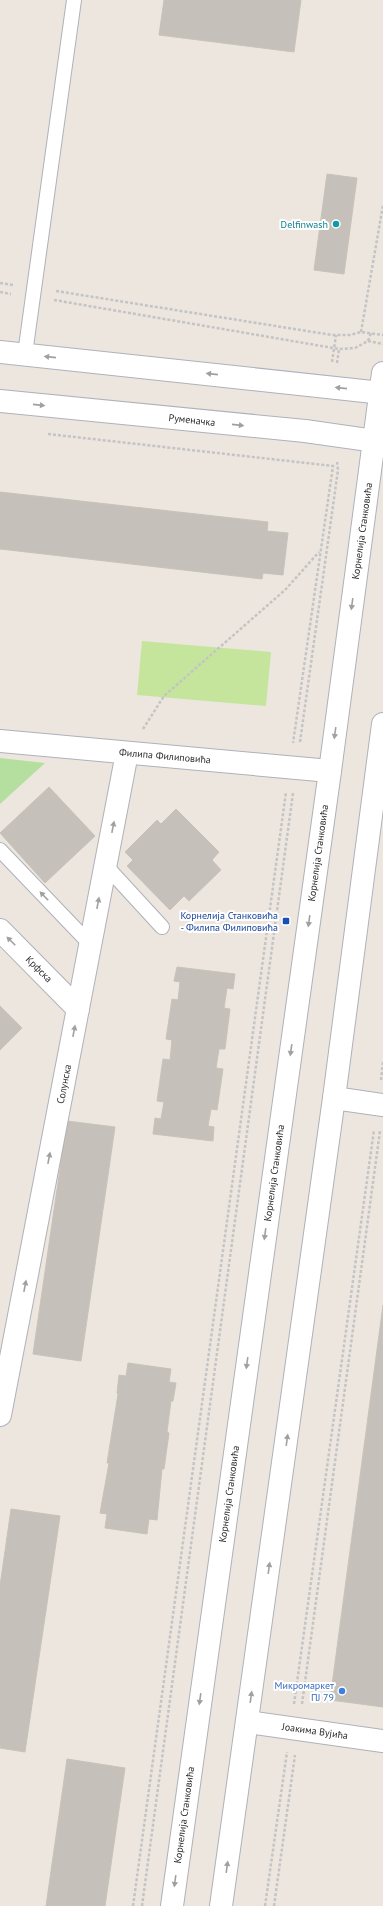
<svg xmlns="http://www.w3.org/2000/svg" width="383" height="1906" font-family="'PT Sans',sans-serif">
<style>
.green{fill:#b5df9f}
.pitch{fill:#c6e59c}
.building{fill:#c5c1ba;stroke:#c8c2b8}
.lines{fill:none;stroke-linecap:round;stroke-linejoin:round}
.service-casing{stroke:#afb1bb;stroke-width:16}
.minor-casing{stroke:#afb1bb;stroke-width:24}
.secondary-casing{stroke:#afb1bb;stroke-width:24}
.path{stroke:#c4c4c4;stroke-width:2.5;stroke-dasharray:3 2;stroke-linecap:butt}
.service{stroke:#fff;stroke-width:14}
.minor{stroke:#fff;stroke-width:22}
.secondary{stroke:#fff;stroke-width:22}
.oneway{fill:#a0a0a0}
.culture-dot{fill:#0f9aa8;stroke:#fff;stroke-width:1.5}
.transit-dot{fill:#1a4fb4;stroke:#fff;stroke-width:1.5}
.shop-dot{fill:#3f7fe0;stroke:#fff;stroke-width:1.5}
.labels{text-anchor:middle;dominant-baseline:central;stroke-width:4;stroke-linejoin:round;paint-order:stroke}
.culture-label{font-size:10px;fill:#0d838f;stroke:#fff;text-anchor:end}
.street-label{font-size:10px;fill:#2c2c2c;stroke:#fff}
.transit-label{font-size:10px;fill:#164399;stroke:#fff;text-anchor:end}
.shop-label{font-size:10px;fill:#366cbe;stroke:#fff;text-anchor:end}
</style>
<rect width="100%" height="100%" fill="#ece6df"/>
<polygon class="green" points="0,758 45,763 0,804"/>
<polygon class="pitch" points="142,641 271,652 266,706 137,695"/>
<g class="building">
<polygon points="164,0 301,0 294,52 159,35"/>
<polygon points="327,174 357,178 344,274 314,270"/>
<polygon points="0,492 268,522 267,531 288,533 283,575 263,573 262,579 0,549"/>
<polygon points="49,787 95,836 45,883 0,833"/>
<polygon points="176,809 219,852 212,860 221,870 189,901 184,896 170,910 127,866 133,860 125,852 157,820 161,824"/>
<polygon points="177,967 235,974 233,989 227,988 224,1008 230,1009 225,1049 219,1049 216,1068 223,1069 217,1110 211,1109 208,1126 214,1127 213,1141 153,1134 155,1118 161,1119 164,1102 157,1101 163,1059 170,1060 172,1040 166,1039 172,999 178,1000 180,982 174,981"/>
<polygon points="0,1006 22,1028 0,1050"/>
<polygon points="67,1121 115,1127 81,1361 33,1354"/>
<polygon points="383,1305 383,1707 330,1700"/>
<polygon points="128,1363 171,1369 169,1382 176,1383 173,1401 171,1401 167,1432 169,1433 164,1469 162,1469 157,1520 149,1519 147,1534 105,1528 107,1514 100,1513 109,1463 107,1463 118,1394 117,1393 119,1375 126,1376"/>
<polygon points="11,1509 60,1516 25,1752 0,1748 0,1586"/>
<polygon points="67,1759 125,1768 105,1906 46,1906"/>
</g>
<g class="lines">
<g class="service-casing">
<g id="service">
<polyline points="25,354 74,0"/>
<polyline points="0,850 90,944"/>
<polyline points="106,866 162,927"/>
</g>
</g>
<g class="minor-casing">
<g id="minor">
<polyline points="0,741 330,771"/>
<polyline points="0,930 78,1009"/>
<polyline points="334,1098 383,1105"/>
<polyline points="0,1415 127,753"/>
<polyline points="247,1722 383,1741"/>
</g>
</g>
<g class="secondary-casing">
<g id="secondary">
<polyline points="0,352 383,393"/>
<polyline points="0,401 305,431 383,442"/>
<polyline points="172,1906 330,771 383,373"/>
<polyline points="221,1906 334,1098 383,724"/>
</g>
</g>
<g class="path">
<polyline points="0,283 13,285"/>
<polyline points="56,291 332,335 350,335 361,332 383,335"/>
<polyline points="0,292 11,294"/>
<polyline points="54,300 339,349 355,348 368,341 371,333"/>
<polyline points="361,332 383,205"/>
<polyline points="368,341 383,344"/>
<polyline points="332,362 336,335"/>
<polyline points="337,363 339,349"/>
<polyline points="48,434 333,466 293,743"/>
<polyline points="143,729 164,696 285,590 319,552"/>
<polyline points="300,742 338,470 337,462"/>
<polyline points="381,1080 383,1062"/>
<polyline points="294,1704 374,1130"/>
<polyline points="302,1704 380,1131"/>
<polyline points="133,1906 286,792"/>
<polyline points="142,1906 293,793"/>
<polyline points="265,1906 287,1752"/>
<polyline points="274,1906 295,1755"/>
</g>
<use href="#service" class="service"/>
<use href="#minor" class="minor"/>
<use href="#secondary" class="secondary"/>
</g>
<defs><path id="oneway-solid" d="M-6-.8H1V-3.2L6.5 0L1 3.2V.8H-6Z"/></defs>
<g class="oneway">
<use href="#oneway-solid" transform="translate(50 357) rotate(-174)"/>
<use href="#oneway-solid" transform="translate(212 374) rotate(-174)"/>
<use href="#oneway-solid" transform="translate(341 388) rotate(-174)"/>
<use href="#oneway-solid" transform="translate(39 405) rotate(6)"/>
<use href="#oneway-solid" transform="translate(238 425) rotate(6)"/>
<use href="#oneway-solid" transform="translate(352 604) rotate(98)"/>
<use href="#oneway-solid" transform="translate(335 733) rotate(98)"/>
<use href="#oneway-solid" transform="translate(113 827) rotate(-79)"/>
<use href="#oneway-solid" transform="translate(44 896) rotate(-134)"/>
<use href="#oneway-solid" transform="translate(98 903) rotate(-79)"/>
<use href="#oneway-solid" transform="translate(309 921) rotate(98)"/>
<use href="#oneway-solid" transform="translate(11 941) rotate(-135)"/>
<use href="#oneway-solid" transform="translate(74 1031) rotate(-79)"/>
<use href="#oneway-solid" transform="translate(291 1050) rotate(98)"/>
<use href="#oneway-solid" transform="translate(49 1158) rotate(-79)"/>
<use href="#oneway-solid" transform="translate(265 1234) rotate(98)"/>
<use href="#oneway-solid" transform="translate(25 1286) rotate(-79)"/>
<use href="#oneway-solid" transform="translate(247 1363) rotate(98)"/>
<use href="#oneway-solid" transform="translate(287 1440) rotate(-82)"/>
<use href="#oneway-solid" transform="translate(269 1568) rotate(-82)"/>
<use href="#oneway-solid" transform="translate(251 1697) rotate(-82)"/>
<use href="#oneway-solid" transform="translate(200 1699) rotate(98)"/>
<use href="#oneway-solid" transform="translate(227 1867) rotate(-82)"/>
<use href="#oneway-solid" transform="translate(175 1881) rotate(98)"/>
</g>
<circle class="culture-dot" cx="336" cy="224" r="4"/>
<rect class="transit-dot" x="282" y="917" width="8" height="8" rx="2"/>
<circle class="shop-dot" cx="342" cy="1691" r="4"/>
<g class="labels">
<g class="culture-label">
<text x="328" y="224">Delfinwash</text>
</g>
<g class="street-label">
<text transform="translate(192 420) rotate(6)">Руменачка</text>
<text transform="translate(362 531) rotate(-82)">Корнелија Станковића</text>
<text transform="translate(165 756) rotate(5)">Филипа Филиповића</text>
<text transform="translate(318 853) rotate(-82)">Корнелија Станковића</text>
<text transform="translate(39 969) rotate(45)">Крфска</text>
<text transform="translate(64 1084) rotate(-79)">Солунска</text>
<text transform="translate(274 1173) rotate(-82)">Корнелија Станковића</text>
<text transform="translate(229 1494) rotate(-82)">Корнелија Станковића</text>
<text transform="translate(315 1731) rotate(8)">Јоакима Вујића</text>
<text transform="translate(184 1815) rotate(-82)">Корнелија Станковића</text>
</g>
<g class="transit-label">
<text x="278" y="915">Корнелија Станковића<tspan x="278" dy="12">- Филипа Филиповића</tspan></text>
</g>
<g class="shop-label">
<text x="334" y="1685">Микромаркет<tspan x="334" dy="12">ПЈ 79</tspan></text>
</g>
</g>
</svg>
